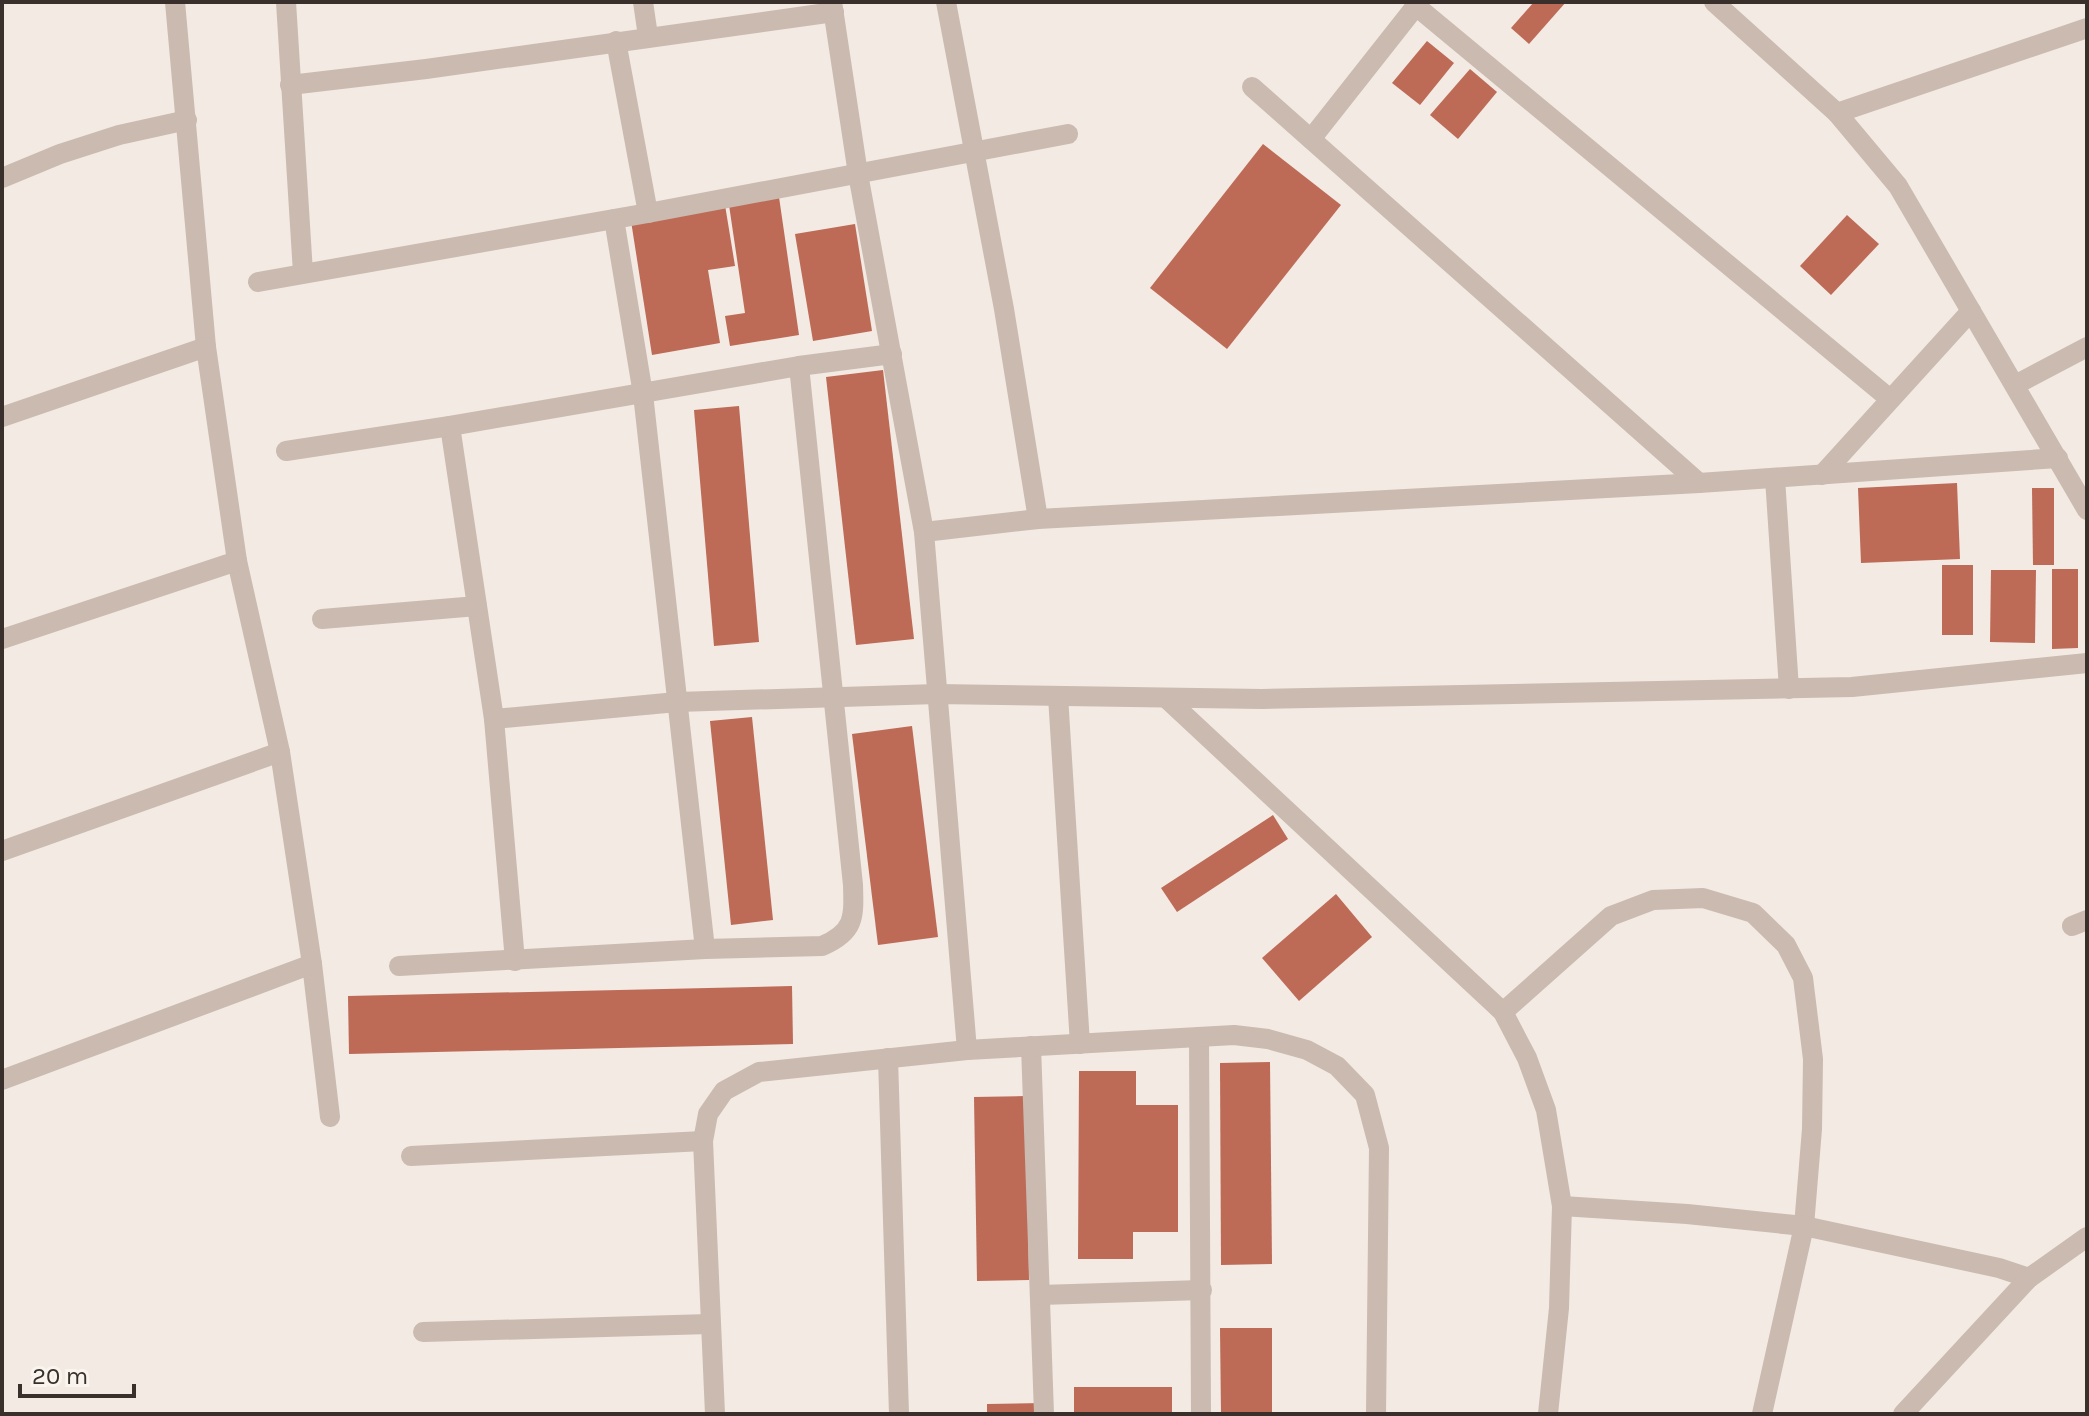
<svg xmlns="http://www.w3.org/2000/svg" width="2089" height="1416" font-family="Karla,sans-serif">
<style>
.building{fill:#bd6a56}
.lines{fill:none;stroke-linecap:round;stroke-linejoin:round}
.minor{stroke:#cabaaf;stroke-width:20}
</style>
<rect width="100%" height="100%" fill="#f2eae3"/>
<g class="building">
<polygon points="1534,2 1566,2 1529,44 1511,28"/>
<polygon points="1427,41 1454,63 1420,105 1392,83"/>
<polygon points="1470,69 1497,92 1458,139 1430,115"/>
<polygon points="1263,144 1341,205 1227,349 1150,288"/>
<polygon points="779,197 799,335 730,346 725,316 745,313 729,205"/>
<polygon points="725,205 735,266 708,270 720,343 652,355 631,221"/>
<polygon points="1847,215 1879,244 1831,295 1800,266"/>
<polygon points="855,224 872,331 813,341 795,234"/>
<polygon points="883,370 914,639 856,645 826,377"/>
<polygon points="739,406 759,642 714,646 694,410"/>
<polygon points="1957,483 1960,559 1861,563 1858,488"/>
<polygon points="2032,488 2054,488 2054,565 2033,565"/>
<rect x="1942" y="565" width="31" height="70"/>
<polygon points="2052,569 2078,569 2078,648 2052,649"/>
<polygon points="1991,570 2036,570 2035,643 1990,642"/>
<polygon points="752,717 773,920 731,925 710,721"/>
<polygon points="912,726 938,937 878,945 852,734"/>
<polygon points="1273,815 1288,839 1177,912 1161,888"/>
<polygon points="1336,894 1372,937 1299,1001 1262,958"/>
<polygon points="792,986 793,1044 349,1054 348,996"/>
<polygon points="1270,1062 1272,1264 1221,1265 1220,1063"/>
<polygon points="1079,1071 1136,1071 1136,1105 1178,1105 1178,1232 1133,1232 1133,1259 1078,1259"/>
<polygon points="1026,1096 1029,1280 977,1281 974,1097"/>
<polygon points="1220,1328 1272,1328 1272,1414 1221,1414"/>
<rect x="1074" y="1387" width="98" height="27"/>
<polygon points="1043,1403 1043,1414 987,1414 987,1404"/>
</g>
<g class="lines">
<g class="minor">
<polyline points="175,2 206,347 237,561 280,752 312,964 330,1117"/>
<polyline points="286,2 303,273"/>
<polyline points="643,2 648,36"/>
<polyline points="832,2 858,174 924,532 967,1050"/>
<polyline points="946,2 1004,309 1038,519"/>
<polyline points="1714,2 1837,113 1898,186 2087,510"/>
<polyline points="1416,6 1890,399"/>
<polyline points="616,41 648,213"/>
<polyline points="290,85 426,69 834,12"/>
<polyline points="1252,87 1699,483"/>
<polyline points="1837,113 2087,28"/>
<polyline points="1311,139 1419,2"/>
<polyline points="2,178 60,154 119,135 187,120"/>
<polyline points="614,219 643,394 705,949"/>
<polyline points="258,282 648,213 1068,134"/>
<polyline points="2015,385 2087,347"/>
<polyline points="2,417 206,347"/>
<polyline points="450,426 494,719 515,961"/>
<polyline points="286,451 450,426 799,366 892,354"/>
<polyline points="1822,475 1971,311"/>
<polyline points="1775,478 1789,689"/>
<polyline points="924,532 1038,519 1699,483 2058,458"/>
<polyline points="322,619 477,606"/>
<polyline points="2,639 237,561"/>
<polyline points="1058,696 1080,1044"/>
<polyline points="1166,698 1503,1012 1527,1058 1546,1110 1562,1206 1559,1308 1548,1414"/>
<polyline points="494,719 677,702 937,694 1262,699 1852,687 2087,663"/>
<polyline points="2,851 280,752"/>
<polyline points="2072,926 2087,920"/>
<path d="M399,966L705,949L822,946C855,932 854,917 853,885L799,366"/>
<polyline points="1503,1012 1611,916 1653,900 1703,898 1753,913 1786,945 1803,978 1813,1059 1812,1129 1804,1226 1762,1414"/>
<polyline points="1199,1037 1201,1414"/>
<polyline points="1031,1046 1044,1414"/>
<polyline points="888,1058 899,1414"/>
<polyline points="2,1080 312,964"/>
<polyline points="411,1156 703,1141"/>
<polyline points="1562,1206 1687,1214 1804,1226 1999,1268 2029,1278"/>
<polyline points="1040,1295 1202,1290"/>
<polyline points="423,1332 710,1324"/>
<polyline points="715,1414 703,1141 708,1114 724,1091 759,1072 967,1050 1234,1035 1268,1039 1307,1050 1337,1066 1365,1095 1379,1148 1376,1414"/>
<polyline points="1903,1414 2029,1278 2087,1237"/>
</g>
</g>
<rect width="2089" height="1416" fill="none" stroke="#39302c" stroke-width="8"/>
<path d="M20 1384v12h114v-12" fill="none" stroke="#39302c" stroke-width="4"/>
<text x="32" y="1384" font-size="24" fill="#39302c" stroke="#faf4ef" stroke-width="6" paint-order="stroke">20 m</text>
</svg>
